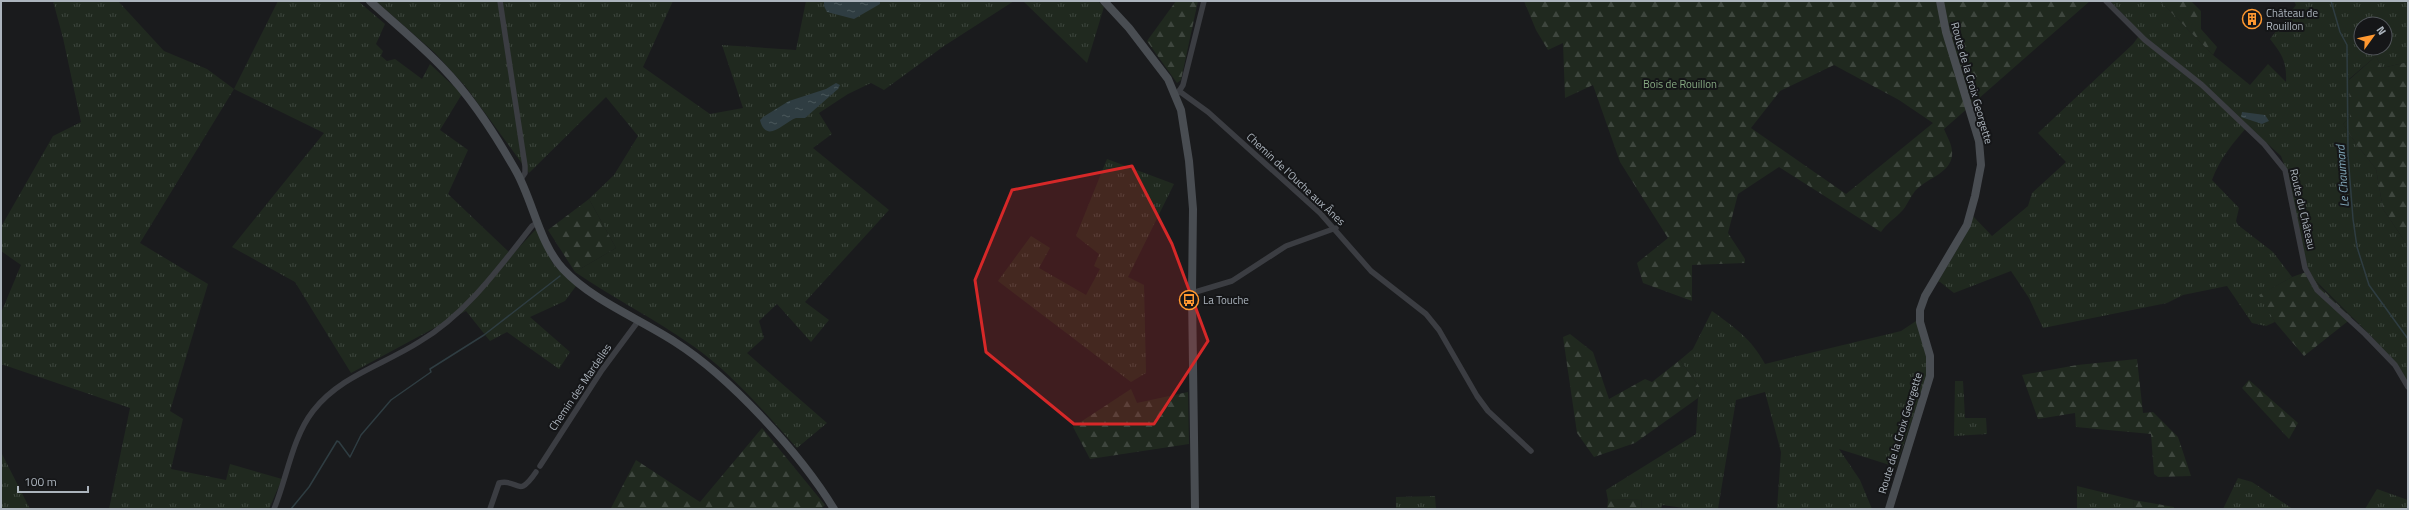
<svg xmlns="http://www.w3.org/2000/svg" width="2409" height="510" font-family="'Titillium Web',sans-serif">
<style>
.grass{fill:url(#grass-tufts);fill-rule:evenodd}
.forest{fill:url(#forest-firs);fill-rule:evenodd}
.water{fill:url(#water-ripples)}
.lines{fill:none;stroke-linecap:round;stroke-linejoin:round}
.stream{stroke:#2f3d42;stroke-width:1.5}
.street{stroke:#3b3d42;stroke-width:5.5}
.secondary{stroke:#494d52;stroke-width:8}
.marked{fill:#d62828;fill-opacity:0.2;stroke:#d62828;stroke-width:3;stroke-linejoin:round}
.labels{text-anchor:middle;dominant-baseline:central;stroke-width:4;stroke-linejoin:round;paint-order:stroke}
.poi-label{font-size:11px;fill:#acb4bd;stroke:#151618;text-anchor:start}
.street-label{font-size:11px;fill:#acb4bd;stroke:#151618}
.park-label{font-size:11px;fill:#86a982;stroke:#151618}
.water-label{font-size:12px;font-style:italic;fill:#81a8ba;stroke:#151618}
</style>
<defs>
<pattern id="grass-tufts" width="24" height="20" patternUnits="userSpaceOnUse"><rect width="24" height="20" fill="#20291f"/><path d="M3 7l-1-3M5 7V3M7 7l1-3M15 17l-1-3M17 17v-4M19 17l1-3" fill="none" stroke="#3e463e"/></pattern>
<pattern id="forest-firs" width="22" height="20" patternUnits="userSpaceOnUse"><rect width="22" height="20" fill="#20291f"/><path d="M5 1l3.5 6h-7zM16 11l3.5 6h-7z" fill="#3e463e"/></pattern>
<pattern id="water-ripples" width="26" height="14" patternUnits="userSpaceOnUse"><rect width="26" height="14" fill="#2f3d42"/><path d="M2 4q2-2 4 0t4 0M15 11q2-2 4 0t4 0" fill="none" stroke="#4a575b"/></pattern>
</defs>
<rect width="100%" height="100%" fill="#1a1b1d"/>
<g class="grass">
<polygon points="53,1 118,1 164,51 207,69 234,89 278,1 358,1 385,24 376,44 383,51 381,56 387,61 395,59 422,79 430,64 462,94 440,130 468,150 448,194 512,255 537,228 553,264 576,286 565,301 530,317 570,352 559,369 507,332 490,341 466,311 351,373 295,282 232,247 324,133 234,89 140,243 208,284 170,411 183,419 171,469 226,480 230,464 282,479 269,509 109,509 130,408 1,364 1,313 21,265 1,251 1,227 53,136 81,122 63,38"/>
<path d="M376,1H673L643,67L710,114L743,108L722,45L796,50L806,1H1014L944,46L884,90L871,83L848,94L819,113L832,134L813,148L889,210L805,302L829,320L811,342L777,304L759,321L764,338L747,353L827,423L797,448C765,413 732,373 693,346C655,319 613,298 575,272L616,248L589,199L614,175L638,136L606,97L529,173L466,87L435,53Z"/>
<polygon points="1023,1 1098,1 1104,7 1087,63"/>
<path d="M2110,1H2160L2213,55L2250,85L2268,64L2286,82C2287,62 2282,54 2270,39L2296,5L2294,1H2408V62L2382,68L2376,56L2349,79L2350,117L2343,124L2357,145L2376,169L2383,209L2408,246V382L2373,338L2313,278L2307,266L2288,175L2281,156L2248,126C2233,143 2220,158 2212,180L2239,208L2236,221L2238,225L2273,252L2292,277L2260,295L2275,322L2266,326L2252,323L2227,286L2183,295L2167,303L2043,328L2029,298L2011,271L1954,293L1940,282H1938L1965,236L1972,215L1992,236L2028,206L2032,193L2066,162L2038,133L2133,44L2141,33ZM2361,24H2385V48H2361Z"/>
<polygon points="1107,159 1174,184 1128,277 1144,285 1146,373 1131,382 998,281 1031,236 1050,248 1039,268 1086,295 1100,269 1094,266 1099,254 1076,236"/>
<path d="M1712,311C1735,328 1751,338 1765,364L1901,331L1916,321L1928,362L1925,382L1896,467L1839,449L1860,480L1872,509H1777L1781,452L1765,392L1736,400L1718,509H1691L1662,505L1661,509H1641L1642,499L1608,500L1606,490L1696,434L1698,398L1701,389L1680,360L1693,349Z"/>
<polygon points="1955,381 1963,381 1965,418 1986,418 1987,434 1954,436"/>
<polygon points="1,452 30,509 1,509"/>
<polygon points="2238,478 2252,482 2293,509 2223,509"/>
<polygon points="2077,486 2134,500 2133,509 2077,509"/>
<polygon points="2377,489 2408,500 2408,509 2365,509"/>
<polygon points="1435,496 1436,509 1396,509 1396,497"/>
</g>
<g class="forest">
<polygon points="1176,1 1198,1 1181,80 1177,83 1147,41"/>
<path d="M1524,1H2090L1944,129C1947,137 1953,145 1952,155C1951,172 1929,178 1918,188C1910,195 1908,206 1900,213C1893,220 1887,223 1881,232L1779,167L1738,194L1728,233L1745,259V263L1692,265V301L1643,283L1637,263L1668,238L1620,162L1593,85L1565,98L1563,43L1548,50L1536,30ZM1834,65L1899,100L1933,123L1846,194L1751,128L1780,91Z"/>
<polygon points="2160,1 2191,1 2201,11 2201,29 2217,47 2213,55"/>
<polygon points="2376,56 2382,68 2408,62 2408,246 2383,209 2376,169 2357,145 2343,124 2350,117 2349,80"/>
<polygon points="589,199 616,248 575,272 548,230"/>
<polygon points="2309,271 2320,287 2352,318 2304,356 2275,322 2259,295 2292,277"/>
<polygon points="1570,334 1593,352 1609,399 1645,379 1652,382 1680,360 1701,389 1698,398 1635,443 1594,457 1577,433 1563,337"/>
<polygon points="2137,359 2143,413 2153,412 2178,437 2191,476 2158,477 2154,474 2151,434 2076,427 2075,413 2038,419 2022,375 2077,365"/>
<polygon points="2249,380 2298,423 2289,439 2242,388"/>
<polygon points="1131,389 1137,403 1188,392 1189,444 1090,459 1073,427"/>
<polygon points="762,428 825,505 821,509 611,508 636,460 700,502"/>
<polygon points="1642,499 1641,509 1607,509 1608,500"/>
<polygon points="2134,500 2174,507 2174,509 2133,509"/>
</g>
<g class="water">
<polygon points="824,1 880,1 880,4 854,19 827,12 824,6"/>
<path d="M836,83L840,85L838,89L805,118C803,118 799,118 796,118C784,122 766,145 760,120L763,117L789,101L826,89Z"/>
<polygon points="2242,112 2265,115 2269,121 2262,124 2241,117"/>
</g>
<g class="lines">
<g class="stream">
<polyline points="2331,1 2340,32 2347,45 2348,155 2353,219 2357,247 2369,285 2408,339"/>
<polyline points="291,509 309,487 337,441 339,442 350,457 361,435 391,400 431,372 430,369 484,335 560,276"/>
</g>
<g class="street">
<polyline points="500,1 525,166 525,173 521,179"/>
<polyline points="2106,1 2145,40 2202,85 2264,144 2285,170 2305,268 2317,290 2365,334 2395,365 2408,387"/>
<polyline points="1179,91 1208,112 1320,213 1371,271 1426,314 1439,330 1477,396 1488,411 1531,451"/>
<polyline points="1178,93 1183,85 1204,1"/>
<polyline points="1192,293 1232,281 1286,246 1336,228"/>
<polyline points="540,466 602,370 639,320"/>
<path d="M274,509C287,478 292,438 313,411C340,376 383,365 419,342C466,314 499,268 532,226L538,222"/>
<path d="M490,509L499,483C519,478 517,500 536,472"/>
</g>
<g class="secondary">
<path d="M370,1C394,23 420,44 443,68C472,98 495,134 516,171C533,201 539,243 563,269C593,301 638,318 675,342C730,377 800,453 834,509"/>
<polyline points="1104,1 1129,28 1168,79 1181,110 1189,161 1193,209 1192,293 1195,509"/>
<polyline points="1889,509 1930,376 1930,356 1920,322 1920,310 1925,296 1967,225 1975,196 1981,165 1979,141 1946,32 1940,1"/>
</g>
</g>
<path class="marked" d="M1132,166L1172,244L1208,341L1154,424H1074L986,352L975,280L1012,190Z"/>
<defs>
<g id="building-ring" transform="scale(1)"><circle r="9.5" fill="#151618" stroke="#ff9830" stroke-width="1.5"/><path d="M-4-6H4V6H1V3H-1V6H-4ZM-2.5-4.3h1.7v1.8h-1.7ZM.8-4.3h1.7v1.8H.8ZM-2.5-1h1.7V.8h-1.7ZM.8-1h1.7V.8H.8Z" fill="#ff9830"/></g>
<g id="bus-ring" transform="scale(1)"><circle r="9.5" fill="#151618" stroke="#ff9830" stroke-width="1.5"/><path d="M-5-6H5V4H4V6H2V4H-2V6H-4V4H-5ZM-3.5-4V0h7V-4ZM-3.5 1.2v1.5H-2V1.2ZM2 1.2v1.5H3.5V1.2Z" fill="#ff9830"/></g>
</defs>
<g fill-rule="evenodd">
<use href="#building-ring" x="2252" y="19"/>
<use href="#bus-ring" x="1189" y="300"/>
</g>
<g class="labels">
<g class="poi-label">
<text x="2266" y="13">Château de<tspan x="2266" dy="13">Rouillon</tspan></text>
<text x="1203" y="300">La Touche</text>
</g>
<g class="street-label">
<text transform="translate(1972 83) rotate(74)">Route de la Croix Georgette</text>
<text transform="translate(1296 179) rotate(43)">Chemin de l'Ouche aux Ânes</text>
<text transform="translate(2303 209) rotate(77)">Route du Château</text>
<text transform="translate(580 387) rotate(-56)">Chemin des Mardelles</text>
<text transform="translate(1900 433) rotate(-73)">Route de la Croix Georgette</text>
</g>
<g class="park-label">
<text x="1680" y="84">Bois de Rouillon</text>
</g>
<g class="water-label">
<text transform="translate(2342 176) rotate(-94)">Le Chaumard</text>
</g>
</g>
<rect width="2409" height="510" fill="none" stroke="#acb4bd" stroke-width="4"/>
<g transform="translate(2373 36) rotate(57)"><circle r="19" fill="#151618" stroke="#51555a"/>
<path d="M0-3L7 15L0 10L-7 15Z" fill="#ff9830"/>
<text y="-6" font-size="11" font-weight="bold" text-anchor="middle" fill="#acb4bd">N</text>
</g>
<path d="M18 486v6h70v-6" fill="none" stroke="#acb4bd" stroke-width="2"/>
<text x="24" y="486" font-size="12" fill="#acb4bd" stroke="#151618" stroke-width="3" paint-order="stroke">100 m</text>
</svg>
